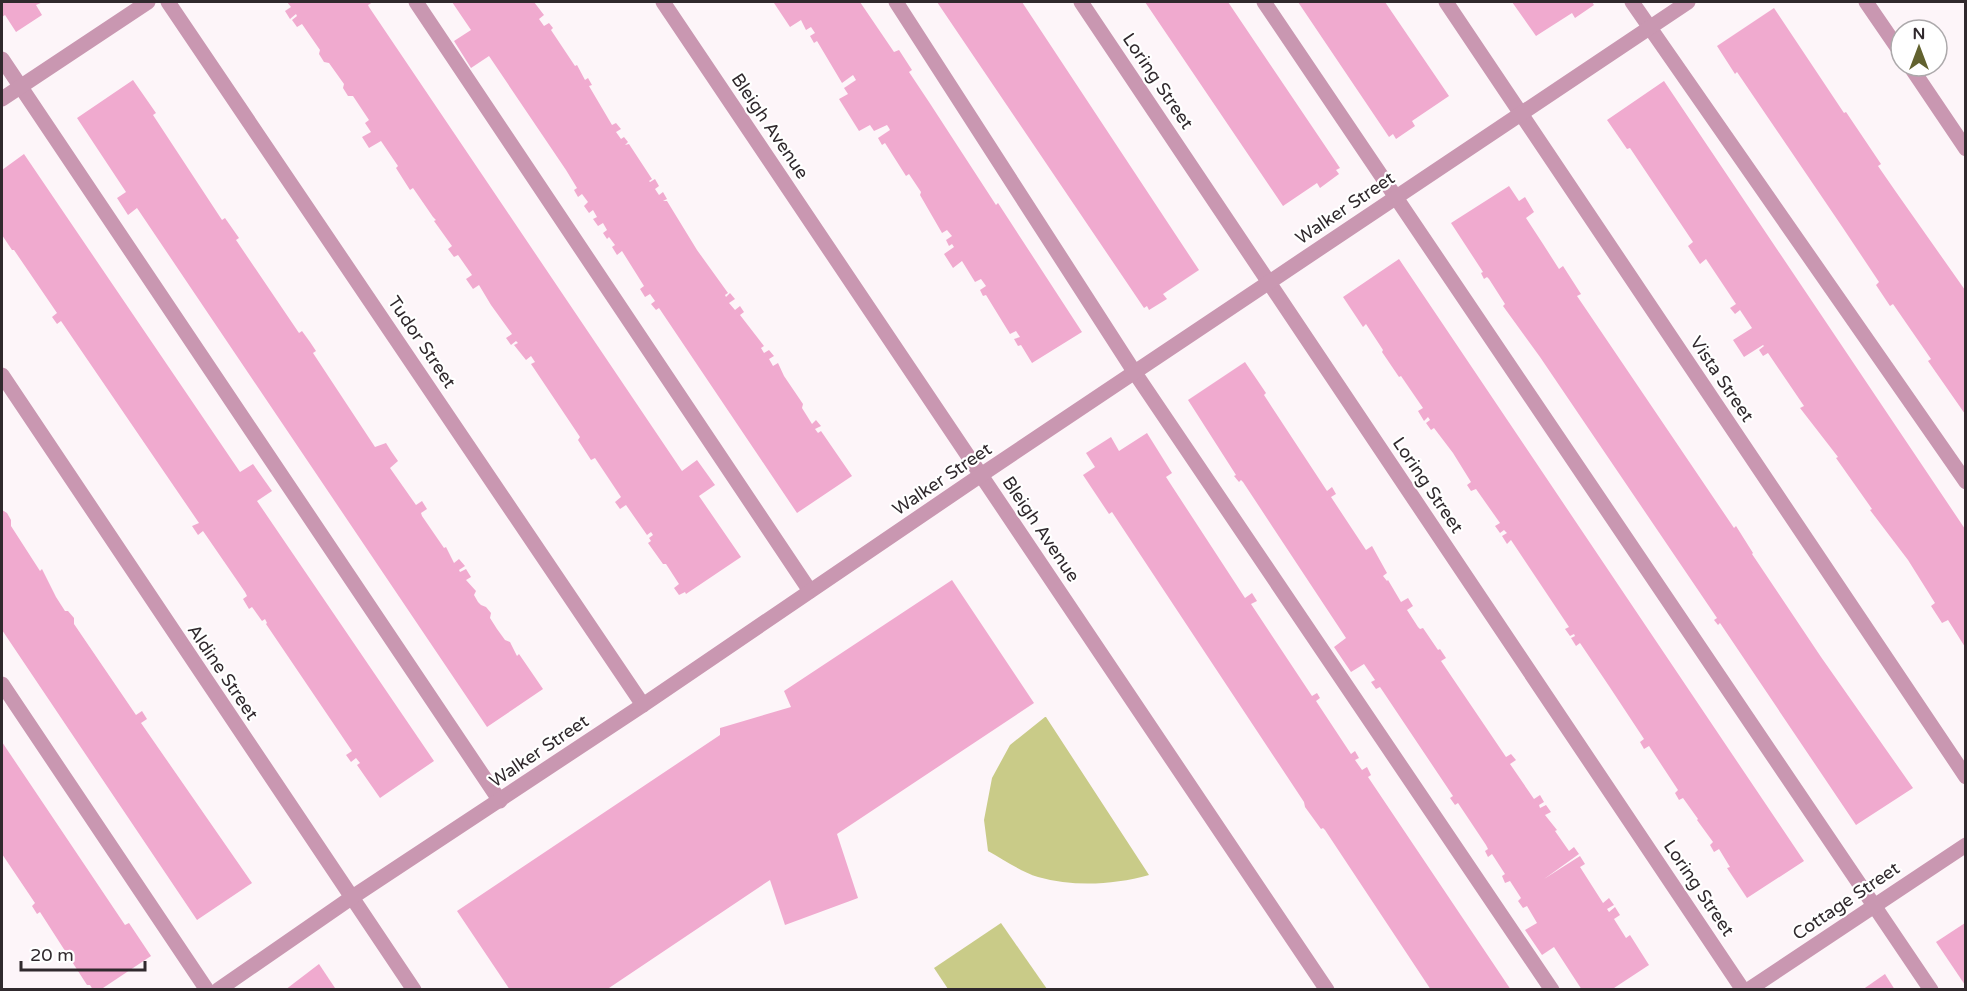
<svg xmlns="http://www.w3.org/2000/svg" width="1967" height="991" font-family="'Varela Round',sans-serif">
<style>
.green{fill:#c9cb88}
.building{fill:#f0aacf}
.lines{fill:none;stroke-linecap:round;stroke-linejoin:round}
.service{stroke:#c997b1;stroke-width:15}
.minor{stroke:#c997b1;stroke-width:15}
.labels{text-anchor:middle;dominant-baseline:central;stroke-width:4.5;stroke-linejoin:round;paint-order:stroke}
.street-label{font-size:18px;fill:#30292d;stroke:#fff}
</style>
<rect width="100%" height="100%" fill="#fdf5f9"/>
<g class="green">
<path d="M1045,717H1046L1149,875C1113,885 1074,887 1038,877C1021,872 1003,859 988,851L984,820L992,778L1010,745Z"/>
<polygon points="1001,923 1047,989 948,989 934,968"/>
</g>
<g class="building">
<polygon points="2,2 43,2 36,5 42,15 16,32 5,15 2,17"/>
<polygon points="287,2 373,2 368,5 369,7 682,471 697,460 715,485 699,496 741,557 686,594 685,592 679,595 674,588 679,584 666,564 663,564 648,543 651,541 649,538 653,535 651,532 647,535 626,505 620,509 615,502 621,497 595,458 591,460 578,440 580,437 531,364 535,362 531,356 526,360 514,345 518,343 516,341 511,345 506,338 512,334 491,305 479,285 473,289 466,279 472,275 458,255 454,257 448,249 452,246 434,221 436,220 433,217 413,188 410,190 396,168 398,166 381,141 369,148 362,137 371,132 365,123 369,120 353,96 348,96 343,88 344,84 329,63 324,62 319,54 320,50 302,24 297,27 292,20 297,16 296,14 290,19 285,11 291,7"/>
<polygon points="452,2 534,2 544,15 539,19 544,26 549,23 553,28 551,30 575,66 577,65 585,80 588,78 592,85 589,86 612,125 616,123 621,129 616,132 621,139 624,137 628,142 625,145 629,144 652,179 649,181 650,182 655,179 659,186 655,189 659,195 663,192 667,199 663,201 667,201 697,250 728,293 725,295 726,297 730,293 735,299 729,303 735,310 740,306 744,312 740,315 764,346 761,348 764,353 769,350 774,356 769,359 773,366 778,363 784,376 803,404 802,408 812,424 816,420 821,426 815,429 818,433 821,431 852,476 797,513 659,308 656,310 651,304 655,301 650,294 645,297 640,289 644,286 622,251 617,255 612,247 615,245 609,237 607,239 603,233 607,230 603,223 598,226 593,219 597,217 593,210 589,213 584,206 588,202 582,194 578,197 574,190 577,188 566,170 489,56 471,68 454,41 471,30"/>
<polygon points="776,2 860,2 894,52 899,50 912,70 909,72 929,102 996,205 998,203 1082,332 1032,363 1021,345 1018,346 1014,339 1020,337 1016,331 1010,334 986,295 983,296 980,290 986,286 981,279 975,282 962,261 953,268 944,254 954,247 952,244 949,246 946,240 952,236 947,230 942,233 920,195 921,192 909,174 906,176 885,143 882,145 878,138 890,130 889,128 887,125 874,131 870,125 859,131 839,99 848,94 844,88 856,80 853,75 842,83 817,41 814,43 810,36 815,33 811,27 806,30 801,20 790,27 774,3"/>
<polygon points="937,2 1022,2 1199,270 1163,294 1167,299 1149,310 1147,306 1144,308"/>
<polygon points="1145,2 1228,2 1340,168 1336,170 1339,174 1320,188 1317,183 1283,206"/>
<polygon points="1298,2 1385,2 1449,96 1412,121 1415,126 1396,139 1393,134 1389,137"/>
<polygon points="1512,2 1592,2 1594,5 1575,18 1572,13 1536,36"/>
<polygon points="1774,8 1844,113 1846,112 1881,164 1878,166 1896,192 1965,290 1965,414 1928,361 1931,359 1893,304 1890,306 1876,285 1879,282 1843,228 1737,72 1735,74 1717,46"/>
<polygon points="133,80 156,113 153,115 222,220 225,218 239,238 236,240 299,333 302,331 310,342 316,351 313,353 375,447 386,443 391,451 398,461 390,468 416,505 422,501 427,509 421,513 422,516 444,548 446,547 454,563 459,559 465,566 459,570 460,572 466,569 471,577 466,580 476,591 474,595 478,602 481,605 486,607 491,613 490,618 497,629 505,640 510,642 517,656 519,654 543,689 487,727 137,208 128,215 117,198 126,192 77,118"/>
<polygon points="1664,81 1965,529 1965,647 1948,620 1942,623 1931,606 1935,603 1908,560 1870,510 1872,509 1836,458 1838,457 1800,408 1804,406 1768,353 1763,356 1759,350 1764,346 1763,345 1744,357 1733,340 1752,328 1740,310 1735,314 1730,308 1736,304 1706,259 1700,264 1688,246 1693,242 1630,148 1627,149 1607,120"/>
<polygon points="24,154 240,472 253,464 272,491 257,501 434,761 380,798 357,765 360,763 356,758 351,762 346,755 352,751 266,624 267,623 265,619 262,621 252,607 249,609 243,599 247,596 245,592 203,531 198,535 192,526 199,523 61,321 57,324 52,317 57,313 14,250 12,250 2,235 2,170"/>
<polygon points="1509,186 1519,201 1525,197 1534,212 1526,218 1543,244 1559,269 1563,266 1581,294 1577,296 1734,528 1736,526 1753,553 1752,554 1821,657 1913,788 1856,825 1720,623 1718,625 1714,620 1717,618 1540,357 1503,306 1505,304 1489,279 1487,277 1484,279 1481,273 1483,272 1451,223"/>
<polygon points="1399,259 1804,861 1747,898 1727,868 1730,867 1719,849 1714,852 1710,845 1713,842 1697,820 1698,819 1683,798 1679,800 1675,793 1678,790 1649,746 1644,749 1640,742 1644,739 1609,686 1580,643 1576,646 1571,638 1575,636 1574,634 1570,636 1565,629 1569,627 1511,540 1507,544 1502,536 1507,533 1504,530 1500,533 1495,526 1500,523 1476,489 1471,491 1467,485 1471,482 1453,453 1434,428 1431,430 1426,423 1430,420 1428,417 1424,421 1418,411 1423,408 1401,376 1399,377 1382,352 1383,350 1366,324 1363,327 1343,297"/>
<polygon points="1245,362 1266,393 1264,395 1327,491 1332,487 1336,494 1331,497 1366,550 1372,546 1387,573 1383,576 1387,581 1388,580 1401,602 1408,598 1413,606 1407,610 1418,627 1420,629 1423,628 1438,650 1440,649 1446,658 1441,661 1506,757 1511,754 1516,760 1510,764 1534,799 1540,795 1544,802 1539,805 1540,808 1546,805 1551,812 1545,815 1557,830 1555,831 1569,851 1574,847 1579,854 1544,879 1580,856 1585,864 1580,867 1603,903 1609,898 1614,905 1607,909 1609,912 1615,907 1620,915 1614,919 1626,938 1630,935 1649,965 1611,990 1582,990 1554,947 1542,955 1525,930 1537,923 1527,906 1523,908 1518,901 1521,898 1510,881 1505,883 1502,876 1505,874 1492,854 1488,857 1485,851 1488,849 1486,845 1458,803 1455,805 1450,798 1453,796 1380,687 1376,689 1371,682 1375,680 1364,664 1351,672 1334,647 1346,638 1243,482 1241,480 1239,482 1234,476 1236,475 1188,400"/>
<polygon points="1147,433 1172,473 1166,477 1245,598 1252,593 1257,601 1251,604 1312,696 1317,693 1320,698 1316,701 1351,754 1355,751 1359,758 1355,760 1362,770 1367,767 1371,775 1368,777 1511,990 1431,990 1325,830 1323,828 1321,829 1305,807 1304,802 1112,512 1109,514 1083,475 1095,467 1086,453 1111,437 1119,451"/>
<polygon points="2,510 7,513 11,520 11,526 40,571 42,569 56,597 65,611 68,611 74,618 74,624 136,715 142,711 147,719 141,723 252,883 197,920 2,630"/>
<polygon points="952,580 1034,703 837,834 858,898 785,925 770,880 606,990 510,990 457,911 720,735 720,728 791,707 784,691"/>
<polygon points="2,742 125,925 129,923 151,956 100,990 93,990 90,985 87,985 40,912 37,914 32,906 35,903 2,854"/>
<polygon points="1965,923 1965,985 1936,942"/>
<polygon points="319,964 335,988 332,990 285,990"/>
<polygon points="1885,974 1895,990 1862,990"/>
</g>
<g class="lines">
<g class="service">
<polyline points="416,2 810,591"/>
<polyline points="896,2 1135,373 1552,990"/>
<polyline points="1264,2 1931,990"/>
<polyline points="1632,2 1966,482"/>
<polyline points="2,59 500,801"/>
<polyline points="2,684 207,990"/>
</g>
<g class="minor">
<polyline points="168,2 643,705"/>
<polyline points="663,2 1327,990"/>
<polyline points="1081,2 1743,990"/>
<polyline points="1446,2 1966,777"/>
<polyline points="1866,2 1901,53"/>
<polyline points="1910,66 1966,149"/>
<polyline points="2,99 148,2"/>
<polyline points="2,375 414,990"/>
<polyline points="218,990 351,898 643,705 981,475 1688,2"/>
<polyline points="1748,990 1966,845"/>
</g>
</g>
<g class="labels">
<g class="street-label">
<text transform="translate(1158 81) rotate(56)">Loring Street</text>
<text transform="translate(770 126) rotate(56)">Bleigh Avenue</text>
<text transform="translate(1345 208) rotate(-34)">Walker Street</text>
<text transform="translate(422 342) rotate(56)">Tudor Street</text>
<text transform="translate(1722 379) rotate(56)">Vista Street</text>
<text transform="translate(942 479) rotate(-34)">Walker Street</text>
<text transform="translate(1428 485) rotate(56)">Loring Street</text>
<text transform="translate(1041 529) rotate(56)">Bleigh Avenue</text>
<text transform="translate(223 672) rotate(56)">Aldine Street</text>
<text transform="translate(539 751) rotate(-34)">Walker Street</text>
<text transform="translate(1699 888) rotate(56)">Loring Street</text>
<text transform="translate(1846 901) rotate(-34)">Cottage Street</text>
</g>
</g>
<rect width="1967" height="991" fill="none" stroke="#30292d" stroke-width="6"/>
<g transform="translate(1919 48)"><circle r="28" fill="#ffffff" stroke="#aca9ab" stroke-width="1.5"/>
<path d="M0-4.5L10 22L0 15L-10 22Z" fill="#62622f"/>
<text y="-9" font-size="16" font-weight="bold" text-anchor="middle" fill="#30292d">N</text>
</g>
<path d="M21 961v9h124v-9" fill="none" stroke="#30292d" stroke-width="3"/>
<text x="30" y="961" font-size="18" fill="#30292d" stroke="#ffffff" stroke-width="4.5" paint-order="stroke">20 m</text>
</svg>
